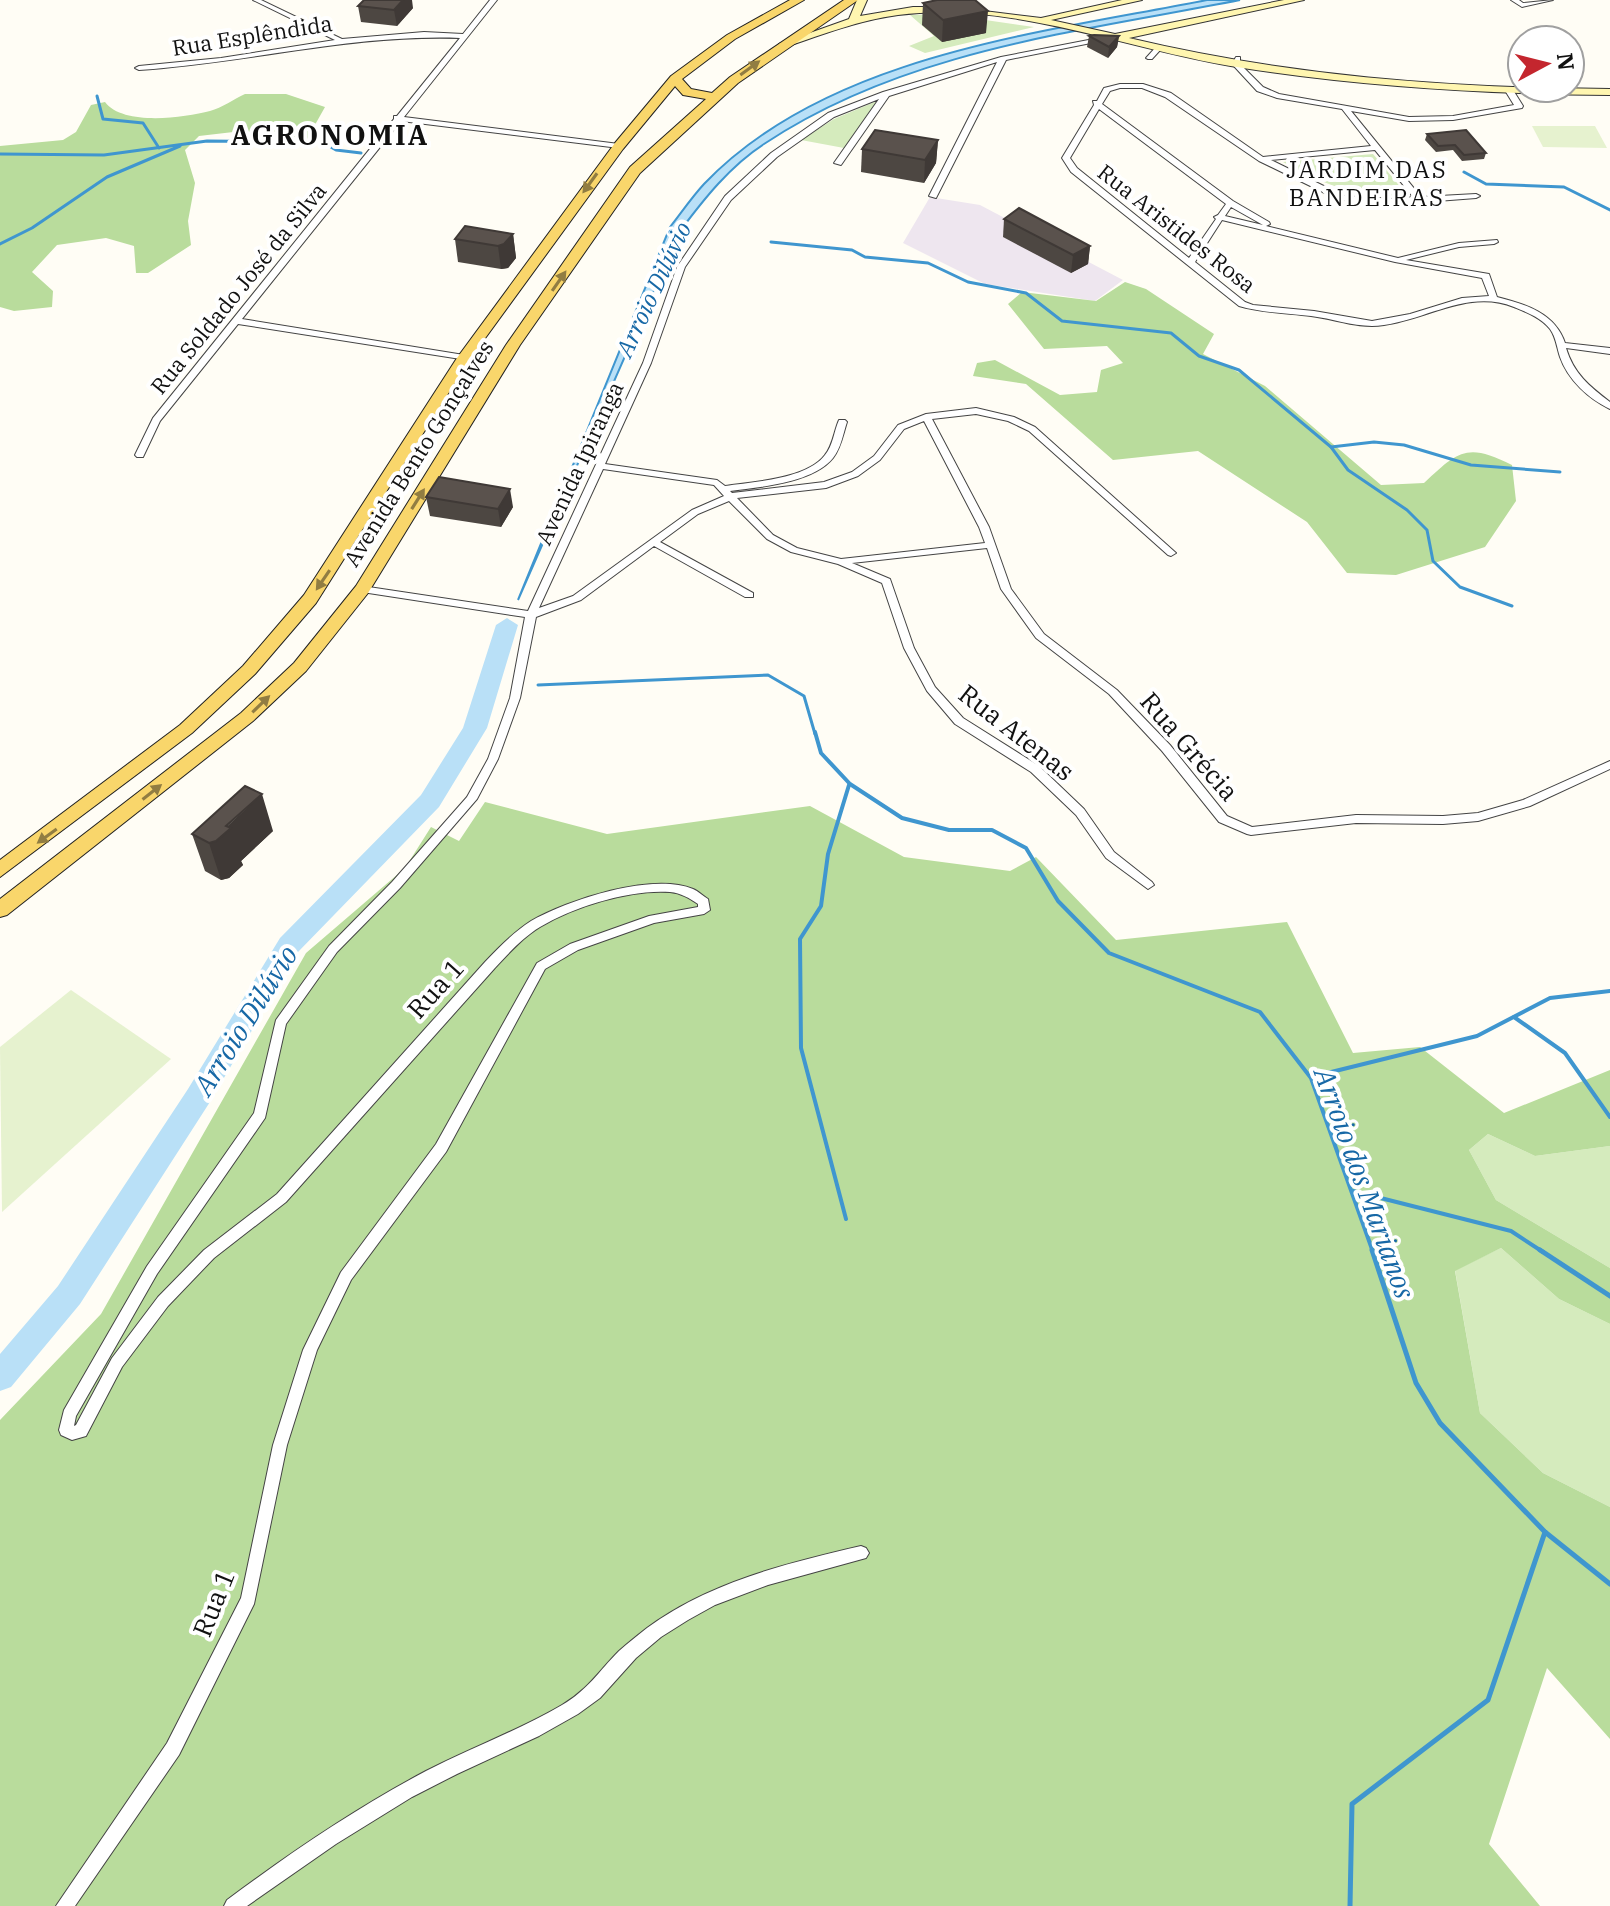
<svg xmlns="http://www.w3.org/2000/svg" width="1610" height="1906" font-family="'IBM Plex Serif',serif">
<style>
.industrial{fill:#eee6ef}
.green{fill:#d5ebbd}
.forest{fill:#b9dc9c}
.pitch{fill:#e6f2cf}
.water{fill:#b9e0f7;stroke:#3f96cf;stroke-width:2}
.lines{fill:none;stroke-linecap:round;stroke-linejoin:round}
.stream-far2{stroke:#3f96cf;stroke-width:3}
.stream-far1{stroke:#3f96cf;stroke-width:4}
.stream{stroke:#3f96cf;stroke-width:5}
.river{fill:#b9e0f7;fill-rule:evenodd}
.minor-casing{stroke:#444;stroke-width:2}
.secondary-casing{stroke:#333;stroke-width:2}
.primary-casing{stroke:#222;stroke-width:2}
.minor{fill:#fff;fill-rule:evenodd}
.secondary{fill:#fff6b0;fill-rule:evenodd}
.primary{fill:#f9d66b;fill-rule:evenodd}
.wall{fill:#4d4742}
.shaded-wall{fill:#3f3936}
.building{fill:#5a524d;stroke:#3f3936;stroke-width:2}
.oneway{fill:#917d42}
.labels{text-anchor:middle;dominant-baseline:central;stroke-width:8;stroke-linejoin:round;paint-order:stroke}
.far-street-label{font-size:22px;fill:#111;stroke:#fff}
.far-neighbourhood-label{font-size:24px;letter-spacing:2px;fill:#111;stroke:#fff}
.far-water-label{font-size:24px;font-style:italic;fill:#1768a6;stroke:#fff}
.street-label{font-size:26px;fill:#111;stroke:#fff}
.far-district-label{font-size:28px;font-weight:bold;letter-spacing:2px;fill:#111;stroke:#fff}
.water-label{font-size:28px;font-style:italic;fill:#1768a6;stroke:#fff}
</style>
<rect width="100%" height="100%" fill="#fffdf5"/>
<polygon class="industrial" points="930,197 980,205 1123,280 1095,301 985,284 903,243"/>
<g class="green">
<polygon points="944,14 1034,27 925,53 909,46 934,36 910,15"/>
<polygon points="877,101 844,148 801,140 834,119"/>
<path d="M1373,154L1407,195C1356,198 1327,186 1283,162Z"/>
<polygon points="1488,1134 1535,1156 1610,1146 1610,1268 1496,1200 1469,1150"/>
<polygon points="1501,1248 1559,1299 1610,1324 1610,1507 1543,1473 1480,1413 1455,1270"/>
</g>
<g class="forest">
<path d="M245,94H286L325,107L307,139L242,131L199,136L185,150L195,183L188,221L191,245L148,273H136L134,246L106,238L57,245L32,272L53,291L52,307L14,311L0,307V146L63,140L76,132L91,105L105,102C123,126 183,118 210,111C222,108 234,99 245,94Z"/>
<path d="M1125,282L1146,289L1214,334L1203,354L1265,386L1381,485L1424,483C1458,451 1467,442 1512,465L1516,501L1485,547L1396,575L1347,573L1307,522L1198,451L1113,460L1026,384L973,376L977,363L995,360L1060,395L1097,392L1101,370L1123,363L1107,346L1044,349L1008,304L1022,292L1096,301Z"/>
<polygon points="485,802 607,834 810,806 904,857 1010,871 1036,857 1116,940 1287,922 1353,1053 1420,1047 1504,1113 1610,1070 1610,1146 1535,1156 1488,1134 1469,1150 1496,1200 1610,1268 1610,1324 1559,1299 1501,1248 1455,1271 1480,1413 1543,1473 1610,1507 1610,1739 1547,1668 1489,1844 1540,1906 0,1906 0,1420 101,1314 306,953 405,868 431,827 459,841"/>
</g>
<g class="pitch">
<polygon points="1532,126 1595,126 1607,148 1543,147"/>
<polygon points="71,990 171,1059 2,1212 0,1047"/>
</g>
<path class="water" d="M1207,0H1240C1078,32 905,50 764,144C730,166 704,199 680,231L518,600L670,227C681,213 692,197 704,184C827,55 1041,33 1207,0Z"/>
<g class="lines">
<g class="stream-far2">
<polyline points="97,96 103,119 143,123 159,148"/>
<polyline points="0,154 104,155 207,141 322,142 336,150 361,153"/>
<polyline points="1464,172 1486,184 1564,187 1610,210"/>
<polyline points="771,242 852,250 865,257 928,263 968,282 1026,293 1062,321 1171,333 1199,356 1239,370 1331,447 1348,470 1407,510 1427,530 1433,561 1460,587 1512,606"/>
<polyline points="0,244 32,228 107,177 180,146"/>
<polyline points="1331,447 1374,442 1404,445 1471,465 1560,472"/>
<polyline points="538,685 768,675 804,696 815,734"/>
</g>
<g class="stream-far1">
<polyline points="815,732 821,753 850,784 902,818 949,830 992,830 1026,848 1058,901 1109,953 1260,1012 1311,1078 1373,1252"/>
<polyline points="1514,1017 1565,1053 1610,1117"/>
<polyline points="1311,1077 1477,1036 1550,998 1610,991"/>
<polyline points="1353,1191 1511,1231 1543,1252"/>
<polyline points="846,1219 801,1048 800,939 821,906 828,854 849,785"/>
</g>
<g class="stream">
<polyline points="1372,1250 1416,1383 1440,1423 1545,1532 1610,1584"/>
<polyline points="1540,1250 1610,1296"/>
<polyline points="1350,1906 1352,1804 1488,1700 1545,1532"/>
</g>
<polygon class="river" points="507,618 518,625 487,728 439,807 298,952 208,1105 80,1304 11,1387 0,1391 0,1354 58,1286 188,1089 280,938 421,795 463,728 496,625"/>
<g class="minor-casing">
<g id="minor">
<path d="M253,0H261L342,39L424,32L463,34L490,0H497L404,117L619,144L623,146L619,148L401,121L242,319L464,355L468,358L467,360L238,324L160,421L143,457H137L135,455L153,418L394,119V116H397L460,38C352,34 247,63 139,70L135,68L139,66L221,58L335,40Z"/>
<polygon points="1511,0 1519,0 1523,3 1553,0 1522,7"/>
<path d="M1104,37L1106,38V40L1006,60L936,198L929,196L997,62L889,96L841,165L834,163L879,99L834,117L777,157L731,200L685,267L651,363L605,464L717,480L725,486C753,482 807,479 825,455C833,446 834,431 839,420H845L847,422C843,434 841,448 833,458C813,483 760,487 730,491L732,493L824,482L852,472L874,456L898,425L926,414L976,408L1014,417L1035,427L1176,553L1171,556L1168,555L1029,431L1008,421L976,414L932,419L989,527L1011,589L1044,634L1117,690L1170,745L1227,816L1252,827L1356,815L1443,816L1478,813L1523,800L1610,761V769L1530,806L1478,821L1443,824L1356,823L1251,835L1247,834L1219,822L1162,751L1109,694L1036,638L1001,589L987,548L852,563L890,579L914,648L935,687L963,718L1039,766L1084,809L1114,852L1152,882L1154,885L1148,889L1106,858L1076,815L1031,772L955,724L927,691L904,648L882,583L838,564L791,552L767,539L729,501L698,514L660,542L753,593V597H745L654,546L581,600L536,617L520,698L498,759L477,799L400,888L337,952L286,1024L265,1118L157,1274L76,1416L74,1426L76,1425L112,1358L158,1297L204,1250L277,1194L485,962C499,947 514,932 531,921C568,900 652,872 693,889C698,891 703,896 708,899L710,910L704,914L654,923L578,950L545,969L446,1152L351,1280L317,1350L287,1445L254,1604L179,1755L75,1906H56L167,1743L241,1598L273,1445L303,1350L341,1272L436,1144L537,963L570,944L649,916L698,907V904C689,898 681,893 670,892C630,889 573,907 540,927C522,938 508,954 494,969L286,1202L214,1258L168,1306L122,1367L86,1436L72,1440L61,1435L59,1430L64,1410L147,1266L254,1113L276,1020L329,946L392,882L467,797L488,759L510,698L525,617L362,592L357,589L362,586L528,611L643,363L677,267L725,196L771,153L828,113L883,92L1001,57ZM924,421L979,527L985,543L841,559L797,548L773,535L737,498L826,488L858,476L880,460L904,429ZM603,469L714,485L724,496L692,510L573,596L539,608Z"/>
<polygon points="1156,47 1162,48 1152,59 1148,59 1146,58"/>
<path d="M1236,57H1240V64L1263,87L1279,94L1409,117L1453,116L1514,105L1506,92L1513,90L1523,106L1522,108L1453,120L1409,121L1351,111L1421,197L1476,194L1480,196L1476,198L1424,202L1420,203L1339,200L1259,161L1165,97L1142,88H1120L1110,91L1102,104L1233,201L1269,222L1270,224L1266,226L1398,258L1459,243L1497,240L1498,242L1494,244L1459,247L1406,260L1489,274L1497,297C1525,304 1555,313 1565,343L1610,348V354L1566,348C1574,374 1589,386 1610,402V409C1589,399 1568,380 1560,357C1557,348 1556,337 1550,329C1542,318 1526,312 1514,307C1469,289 1428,319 1384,325C1359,329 1336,319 1311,316C1287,313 1263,313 1239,306L1071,172L1062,158L1094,105L1093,101H1097L1104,88L1120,84H1143L1171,93L1263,157L1371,146L1342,109L1277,98L1257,91L1232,64ZM1099,109L1226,204L1218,215L1214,217L1216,219L1189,258L1077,168L1070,158ZM1375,150L1413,197L1393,199L1344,196L1271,160ZM1231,207L1263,225L1225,216ZM1222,220L1395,262L1482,278L1489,296L1462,298L1410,314L1372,321L1314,311L1253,305L1245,302L1195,262Z"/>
<path d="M861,1546L866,1548L869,1553L866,1558L768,1585L715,1605L688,1620L661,1637L636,1658L600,1698L578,1714L539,1736L457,1774L412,1797L336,1844L247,1906H224L227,1900C290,1853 356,1808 426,1771C470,1748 518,1731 562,1705C588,1690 599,1671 619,1651C628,1643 638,1635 647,1628C709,1582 788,1563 861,1546Z"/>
</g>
</g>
<g class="secondary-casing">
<path id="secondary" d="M857,0H867L860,16L913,7H952L1041,18L1122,0H1142L1051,20L1115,34L1284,0H1304L1129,38C1288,76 1448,88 1610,89V95C1487,94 1365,87 1243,68C1130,51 1014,0 898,15C860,20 824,34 788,46L779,44L849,19Z"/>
</g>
<g class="primary-casing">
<polygon id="primary" points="790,0 804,0 735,39 682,79 691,89 712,93 730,77 844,0 858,0 738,83 640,173 520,345 368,593 306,671 253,721 7,915 0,917 0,899 241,713 294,663 356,586 506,345 630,167 706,99 683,95 675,86 623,149 470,359 316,603 255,674 192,733 0,877 0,860 180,725 243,666 304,595 457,358 615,143 671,76 727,35"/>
</g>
<use href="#minor" class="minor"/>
<use href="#secondary" class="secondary"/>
<use href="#primary" class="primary"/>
</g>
<g class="wall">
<polygon points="923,3 986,33 942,42 922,25"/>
<polygon points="358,6 413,8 397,26 361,22"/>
<polygon points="1089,36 1119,36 1117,47 1108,58 1087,47"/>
<polygon points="1427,134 1486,153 1484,159 1462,161 1453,150 1436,152 1425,140"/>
<polygon points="938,140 936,163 924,183 861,172 862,149"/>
<polygon points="1004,219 1090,246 1088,264 1071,273 1003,237"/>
<polygon points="513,234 516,258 508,268 501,269 458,262 455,239"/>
<polygon points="426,497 513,507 501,527 430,516"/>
<polygon points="273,831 241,861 243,865 229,878 221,880 205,871 192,834"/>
</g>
<g class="shaded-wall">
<polygon points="403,0 412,0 413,8 397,26 394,10"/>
<polygon points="988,11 986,33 942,42 943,20"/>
<polygon points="1119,36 1117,47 1108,58 1109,47"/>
<polygon points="938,140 936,163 924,183 925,160"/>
<polygon points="513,234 516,258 508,268 501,269 498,246"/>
<polygon points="1090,246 1088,264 1071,273 1073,255"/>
<polygon points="510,489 513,507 501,527 498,509"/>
<polygon points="262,794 273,831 241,861 243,865 229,878 221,880 209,843"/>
</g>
<g class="building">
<polygon points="364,0 403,0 394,10 358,6"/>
<polygon points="937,0 975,0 988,11 943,20 923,3"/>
<polygon points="1094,35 1119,36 1109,47 1089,36"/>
<polygon points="875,130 938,140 925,160 862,149"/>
<polygon points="1466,130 1486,153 1464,155 1455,145 1438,146 1427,134"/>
<polygon points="1019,208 1090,246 1073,255 1004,219"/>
<polygon points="465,226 513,234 504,244 498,246 455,239"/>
<polygon points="439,477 510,489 498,509 426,497"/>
<polygon points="245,786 262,794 226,826 231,828 216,841 209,843 192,834"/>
</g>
<defs><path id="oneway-solid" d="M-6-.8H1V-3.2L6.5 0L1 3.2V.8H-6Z" transform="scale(2)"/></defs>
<g class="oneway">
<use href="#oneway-solid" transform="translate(750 68) rotate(-36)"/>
<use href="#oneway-solid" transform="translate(590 183) rotate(126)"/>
<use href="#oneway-solid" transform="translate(559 281) rotate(-55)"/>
<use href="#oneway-solid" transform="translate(418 499) rotate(-58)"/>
<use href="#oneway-solid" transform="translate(323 580) rotate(124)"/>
<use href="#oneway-solid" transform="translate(261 704) rotate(-44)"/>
<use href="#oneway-solid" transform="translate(152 792) rotate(-38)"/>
<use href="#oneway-solid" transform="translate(47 836) rotate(144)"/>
</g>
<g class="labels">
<g class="far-street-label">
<text transform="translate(252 35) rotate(-9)">Rua Esplêndida</text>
<text transform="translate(1177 228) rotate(38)">Rua Aristides Rosa</text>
<text transform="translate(238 288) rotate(-51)">Rua Soldado José da Silva</text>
<text transform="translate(418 453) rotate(-58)">Avenida Bento Gonçalves</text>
<text transform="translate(579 463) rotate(-65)">Avenida Ipiranga</text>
</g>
<g class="far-neighbourhood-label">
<text x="1367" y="169">JARDIM DAS<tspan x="1367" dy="28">BANDEIRAS</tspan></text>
</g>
<g class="far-water-label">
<text transform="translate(653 289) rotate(-65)">Arroio Dilúvio</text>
</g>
<g class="street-label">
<text transform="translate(1017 732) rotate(38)">Rua Atenas</text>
<text transform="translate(1190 746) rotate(49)">Rua Grécia</text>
<text transform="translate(435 988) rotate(-48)">Rua 1</text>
<text transform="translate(213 1603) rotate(-68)">Rua 1</text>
</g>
<g class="far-district-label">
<text x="330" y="134">AGRONOMIA</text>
</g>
<g class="water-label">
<text transform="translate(245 1020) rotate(-58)">Arroio Dilúvio</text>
<text transform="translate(1365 1183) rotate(70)">Arroio dos Marianos</text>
</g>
</g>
<g transform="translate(1546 64) rotate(83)"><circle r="38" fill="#ffffff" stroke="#a0a0a0" stroke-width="2"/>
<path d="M0-6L14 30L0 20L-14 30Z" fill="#c4262e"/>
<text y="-12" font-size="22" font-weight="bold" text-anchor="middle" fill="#111111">N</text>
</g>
</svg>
